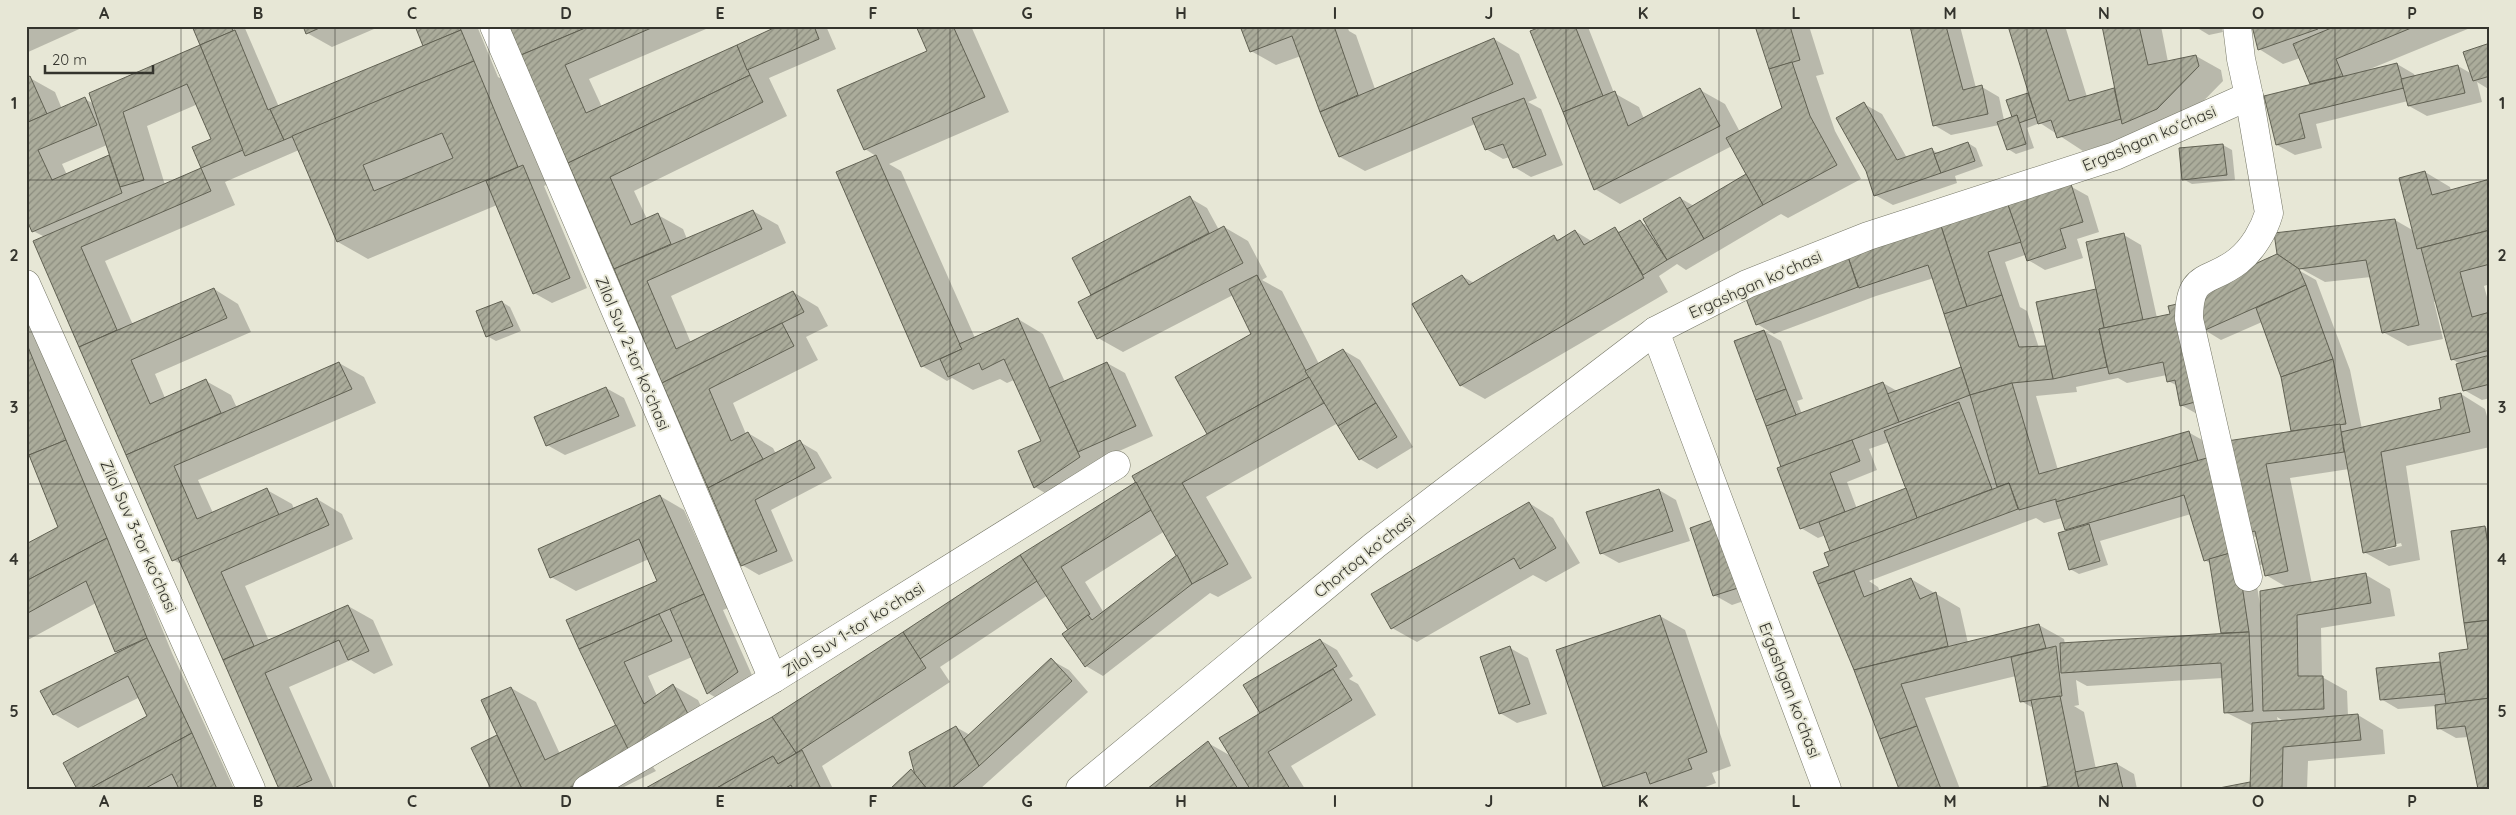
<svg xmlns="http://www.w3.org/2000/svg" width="2516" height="815" font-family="Quicksand,sans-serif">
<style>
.shadow{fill:#0003;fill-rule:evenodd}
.building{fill:url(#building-hatch);stroke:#616153;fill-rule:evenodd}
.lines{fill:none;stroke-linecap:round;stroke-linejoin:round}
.minor-casing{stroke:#767767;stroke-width:29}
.major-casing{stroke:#767767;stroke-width:29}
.minor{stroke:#fff;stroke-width:28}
.major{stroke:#fff;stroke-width:28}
.grid{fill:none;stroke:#34342d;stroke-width:1;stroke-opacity:0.55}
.labels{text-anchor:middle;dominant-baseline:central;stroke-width:4;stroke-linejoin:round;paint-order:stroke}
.street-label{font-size:16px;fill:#34342d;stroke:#e7e7d6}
.neatline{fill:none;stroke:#34342d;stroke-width:2}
.grid-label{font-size:16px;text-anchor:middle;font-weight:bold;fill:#34342d}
</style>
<defs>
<pattern id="building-hatch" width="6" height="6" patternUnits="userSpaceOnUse" patternTransform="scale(1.25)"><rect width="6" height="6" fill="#abac9b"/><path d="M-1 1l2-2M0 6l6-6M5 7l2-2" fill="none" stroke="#8c8d7f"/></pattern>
</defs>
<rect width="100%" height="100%" fill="#e7e7d6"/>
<g class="shadow">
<polygon points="26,26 86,26 26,53"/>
<path d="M193,26H244L279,107L425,47L416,26H477L498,77L504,80L548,184L544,186L587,288L552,303L534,293L497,205L368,259L338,242L299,150L225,182L235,205L105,261L133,325L214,289L238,304L251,332L155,374L165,398L206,381L231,395L237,408L339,363L364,377L376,403L198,480L213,513L267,490L292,504L294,509L317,499L342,514L353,539L245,586L269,641L348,606L373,620L393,665L374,674L351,660L289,687L334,789H281L183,565L173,560L34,242L45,237L33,231L30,78L55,92L62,109L85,99L94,104L201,45ZM198,104L213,140L194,148L203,168L165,185L147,126ZM107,145L111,156L67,175L62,164Z"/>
<polygon points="304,26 381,26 332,47 307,33"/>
<polygon points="510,26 713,26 589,79 602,107 780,26 826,26 836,49 769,78 787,116 634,191 647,219 658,215 683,229 687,239 753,211 778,225 786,243 671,296 691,343 793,292 818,307 828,326 806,337 818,360 733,403 746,434 748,433 773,448 776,454 800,442 817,452 832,478 771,510 793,561 759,575 742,565"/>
<polygon points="917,26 971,26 1009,112 889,164 901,171 975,338 1018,319 1043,334 1065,382 1107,363 1125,373 1153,436 1099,460 1060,502 1035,487 1020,452 1042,442 1014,380 1007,383 1000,379 973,390 952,378 947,381 922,366 876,156 865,149 928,51"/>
<polygon points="1241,26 1347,26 1349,31 1356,35 1375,89 1494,39 1519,54 1537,98 1528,102 1541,109 1563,165 1531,177 1514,167 1510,157 1503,159 1486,149 1475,124 1365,171 1340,157 1301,56 1276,65 1251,51"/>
<polygon points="1547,26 1588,27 1614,93 1639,107 1644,119 1700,90 1725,104 1740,132 1783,109 1757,26 1809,26 1824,74 1816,76 1835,131 1861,179 1788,218 1781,214 1686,270 1677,264 1659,276 1668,292 1485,399 1460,385 1462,276 1474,283 1554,237 1560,240 1575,231 1593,242 1615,229 1621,233 1640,222 1650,227 1680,198 1694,206 1750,178 1732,146 1620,204 1595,189"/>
<polygon points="1912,26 1960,26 1976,88 1982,87 1999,97 2004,120 2013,117 2028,94 2031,96 2009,26 2065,26 2087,97 2116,89 2103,26 2161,26 2168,62 2196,56 2221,70 2223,81 2182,123 2083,151 2040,123 2027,128 2034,148 2016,154 2008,149 1999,125 1951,135 1934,125"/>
<polygon points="2194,26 2221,26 2223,32 2209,35"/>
<polygon points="2254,26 2475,26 2370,69 2397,64 2414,74 2415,77 2458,66 2472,74 2490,45 2490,90 2477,82 2482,102 2427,116 2409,106 2408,101 2316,124 2322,148 2295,155 2277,145 2313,85 2300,58 2283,64 2259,49"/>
<polygon points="1864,104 1882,114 1907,158 1932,150 1938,153 1968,143 1976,148 1983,166 1955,176 1957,183 1893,205 1875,195"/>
<polygon points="2223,145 2232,150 2235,180 2192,184 2183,179 2180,150"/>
<path d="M2425,172L2450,187L2451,191L2490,181V284L2484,286L2490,308V398L2482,400L2464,390L2460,364L2452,359L2437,301L2434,302L2443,339L2408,346L2383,332L2371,277L2325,282L2294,265L2293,267L2316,280L2350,370L2362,429L2443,409L2461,394L2485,409L2490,427V447L2406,466L2420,560L2389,566L2364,552L2349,469L2290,478L2312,584L2366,575L2390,589L2395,616L2321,628L2322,677L2347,691L2348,716L2358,715L2383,730L2385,754L2308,761L2307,789H2221L2251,783L2253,726L2225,712L2223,678L2087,686L2076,680L2079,705L2074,706L2084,712L2096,769L2117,764L2134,774L2137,789H2037L2050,787L2035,709L2021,701L2016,676L1925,698L1960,789H1901L1855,669L1815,573L1830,567L1832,551L1826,535L1818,538L1801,528L1783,467L1764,331L1781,341L1803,399L1797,401L1802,414L1883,383L1897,391L1962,368L1934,278L1876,296L1774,334L1757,324L1849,258L2070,186L2088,196L2099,232L2077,239L2083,258L2045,270L2028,260L2025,255L2005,262L2020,307L2027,311L2039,348L2047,347L2097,290L2124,235L2141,245L2157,318L2171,315L2395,220L2414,231ZM2262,322L2282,377L2292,430L2295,432L2213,446L2188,432L2058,470L2036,396L2077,392L2076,387L2118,378L2127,383L2167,375L2168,381L2178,386L2181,405L2199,415L2203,329L2221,340ZM1889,442L1908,489L1857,509L1847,482L1877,470L1869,449ZM2191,514L2205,560L2211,564L2222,632L2226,635L2065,644L2064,639L2039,625L1968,643L1960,608L1911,579L1880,592L1878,587L1869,581L2036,518L2044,523L2062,518L2068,531L2070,569L2079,574L2108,565L2100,541ZM2253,536L2258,538L2263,561H2261ZM2401,543L2402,546L2384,550V547ZM2264,564L2266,575L2288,588L2260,605L2254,567ZM2277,717L2285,722H2278Z"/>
<path d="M1190,198L1207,208L1219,230L1224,227L1248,241L1267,277L1262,280L1282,291L1319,364L1343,350L1360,360L1413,447L1377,469L1360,459L1338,423L1206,497L1252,578L1218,597L1210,593L1103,676L1086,666L1070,630L1048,595L940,667L950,682L822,766L833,789H646L773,718L1209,434L1177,377L1252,335L1233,295L1123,352L1098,338L1092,296L1073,259ZM1165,531L1178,556L1104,613L1085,582Z"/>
<polygon points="502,302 510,307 521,331 496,341 487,336"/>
<polygon points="26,316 51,358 172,653 234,789 78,789 149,717 140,697 78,728 54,714 117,653 96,603 26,641 26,546 60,528 26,446"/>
<polygon points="606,388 624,398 636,426 565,455 547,445"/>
<polygon points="1659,490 1676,500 1690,541 1619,563 1601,553"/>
<polygon points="660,496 684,510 728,608 723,610 755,682 725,703 708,693 692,657 648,676 657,696 674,686 698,700 712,729 653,767 656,771 620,789 492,789 472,748 499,735 511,688 536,702 560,754 617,726 568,621 659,581 649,559 576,591 551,577"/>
<polygon points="1529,503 1553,518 1580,563 1546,582 1533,575 1417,642 1392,628"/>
<polygon points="2485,527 2490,530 2490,789 2469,737 2456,738 2438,728 2436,706 2398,709 2381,699 2440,663 2442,665 2470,650"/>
<polygon points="1692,529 1758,596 1732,605 1714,595"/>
<polygon points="1660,616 1685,630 1731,766 1712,773 1716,783 1700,789 1608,789 1604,786"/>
<polygon points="1320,640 1337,650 1353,676 1349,679 1358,684 1376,715 1291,766 1305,789 1149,789 1208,743 1231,756 1262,713 1261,712"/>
<polygon points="1510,648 1528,658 1547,714 1517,723 1500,713"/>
<polygon points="1051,660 1069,670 1088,692 980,789 892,789 911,771 916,774 956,727 970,735"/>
</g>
<g class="building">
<polygon points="192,26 231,26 233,31 200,45"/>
<polygon points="303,26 324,26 306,34"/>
<polygon points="415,26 459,26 461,30 423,46"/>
<polygon points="509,26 590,26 521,55"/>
<polygon points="590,26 656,26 565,65 586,113 737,45 750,75 568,163 521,55"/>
<polygon points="778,26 814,26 819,39 747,70 737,45"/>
<polygon points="916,26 953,26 985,97 864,150 837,90 927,51"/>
<polygon points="1240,26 1334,26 1358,95 1320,112 1292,36 1250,52"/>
<polygon points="1543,26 1575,26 1603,96 1563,112 1530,31"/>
<polygon points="1755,26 1790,26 1800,60 1769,69"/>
<polygon points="1910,26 1946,26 1963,90 1982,85 1988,114 1933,126"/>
<polygon points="2008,26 2045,26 2069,101 2114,88 2121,119 2057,138 2051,120 2038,124"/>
<polygon points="2102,26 2139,26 2148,65 2196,55 2199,66 2157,109 2122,124"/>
<polygon points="2252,26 2317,26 2318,29 2258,50"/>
<polygon points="2336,26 2416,26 2336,59 2343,76 2310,84 2293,44"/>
<polygon points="235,30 268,110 270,109 284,140 245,156 200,45"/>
<polygon points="461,30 474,61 284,140 270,109"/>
<polygon points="1494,38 1513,84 1339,157 1320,112"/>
<polygon points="2490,43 2490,76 2473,81 2463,52"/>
<polygon points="200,45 243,150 201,168 192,147 211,139 187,84 123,112 144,180 120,187 89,93"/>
<path d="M474,61L518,167L337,242L292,136ZM442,133L453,158L374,191L363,165Z"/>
<polygon points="1792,62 1810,116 1837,165 1763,205 1726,138 1782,108 1769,69"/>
<polygon points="2397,63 2404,88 2299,114 2305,138 2276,145 2264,96"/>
<polygon points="2458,65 2465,93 2408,106 2401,79"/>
<polygon points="750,75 763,102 610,177 631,225 658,213 671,244 614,269 568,163"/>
<polygon points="30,76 47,114 26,123 26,78"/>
<polygon points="1700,88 1720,126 1594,190 1563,112 1615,91 1628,126"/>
<polygon points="2028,93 2036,117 2019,123 2017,115 2012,117 2006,100"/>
<polygon points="85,97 97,125 38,150 52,180 109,155 122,193 32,232 26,218 26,123"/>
<polygon points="1524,98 1546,155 1513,168 1503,144 1485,150 1472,118"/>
<polygon points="1864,102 1897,160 1932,148 1941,173 1874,196 1866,171 1836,118"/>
<polygon points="2017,115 2026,144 2007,150 1997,122"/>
<polygon points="1968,142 1975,161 1941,173 1934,154"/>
<polygon points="2223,144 2227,175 2182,180 2179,148"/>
<polygon points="876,155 962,349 921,367 836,172"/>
<polygon points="523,165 570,278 533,294 486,181"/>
<polygon points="201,168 211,191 81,247 117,330 79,347 33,241"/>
<polygon points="2425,171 2432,195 2490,179 2490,230 2417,249 2399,178"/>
<polygon points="1746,174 1763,205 1704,239 1687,209"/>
<polygon points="2071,184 2083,222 2060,229 2066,248 2027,261 2008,205"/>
<polygon points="1190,196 1209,233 1091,295 1072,258"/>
<polygon points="1680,197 1704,239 1667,260 1643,219"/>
<polygon points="2008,205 2021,242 1988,252 2002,295 1967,307 1941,226"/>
<polygon points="753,210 762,229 647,281 676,349 793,291 804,312 662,383 614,269"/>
<polygon points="2395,219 2419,325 2382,333 2366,260 2299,269 2277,254 2274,233"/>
<polygon points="1640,220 1667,260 1643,275 1618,233"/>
<polygon points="1224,226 1243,263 1097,339 1078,302"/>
<polygon points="1941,226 1967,307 1944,314 1928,265 1859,288 1848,257"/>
<polygon points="1615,227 1644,278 1460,386 1412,304 1462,275 1469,285 1554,235 1557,241 1575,230 1584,245"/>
<polygon points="2490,230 2490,264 2460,272 2472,317 2490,312 2490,350 2451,360 2421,248"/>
<polygon points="2124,233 2143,320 2104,328 2086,242"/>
<polygon points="2277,254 2299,269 2306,285 2203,331 2197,300 2204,287"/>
<polygon points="1848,257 1858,287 1756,325 1745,296"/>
<polygon points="1257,275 1309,377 1207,434 1175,377 1251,334 1229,289"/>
<polygon points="2306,285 2333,359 2281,377 2256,308"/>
<polygon points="214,288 227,318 131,360 150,404 206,379 221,413 126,455 79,347"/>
<polygon points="2096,289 2104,328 2099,329 2107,367 2053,379 2036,302"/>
<polygon points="2002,295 2019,347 2046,346 2053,379 2012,383 1970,395 1944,314"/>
<polygon points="502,301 513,326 486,337 476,311"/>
<polygon points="2182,303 2199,401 2180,406 2175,380 2167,382 2163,362 2109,374 2099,329 2170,314 2168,306"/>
<polygon points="1018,318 1080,457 1034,488 1018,451 1041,441 1004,359 982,370 979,363 948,377 940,359 962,349 959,344"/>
<polygon points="782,323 794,346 709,389 731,441 748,432 763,459 708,488 662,383"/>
<polygon points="1764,330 1786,389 1756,400 1734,341"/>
<polygon points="26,342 66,440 29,455 26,450"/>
<polygon points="1343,349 1376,403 1338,426 1305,371"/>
<polygon points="2490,355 2490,384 2463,391 2456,364"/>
<polygon points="2333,359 2346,424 2291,431 2281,377"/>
<polygon points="339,362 352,389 174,466 197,519 267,488 279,515 172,561 126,455"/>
<polygon points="1107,362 1136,426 1078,452 1049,388"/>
<polygon points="1961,367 1970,395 1899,422 1887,394"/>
<polygon points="1309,377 1324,403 1182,483 1228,564 1192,584 1132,476"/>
<polygon points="1883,382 1899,422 1781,467 1766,426"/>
<polygon points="2012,383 2039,474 2189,431 2198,461 2056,502 2056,499 2019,510 2009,483 1997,487 1970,395"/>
<polygon points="606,387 619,416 546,446 534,417"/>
<polygon points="1786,389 1796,415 1766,426 1756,400"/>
<polygon points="2461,393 2470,432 2381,452 2396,546 2363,553 2341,432 2441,409 2439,398"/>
<polygon points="1959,402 1992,489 1917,518 1884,431"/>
<polygon points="1376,403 1397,437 1359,460 1338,426"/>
<polygon points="2340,424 2344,452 2266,464 2288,571 2265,576 2255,531 2246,533 2227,441"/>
<polygon points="66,440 107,538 26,581 26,544 58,527 29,455"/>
<polygon points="800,440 815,468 755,500 777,551 741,566 708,488"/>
<polygon points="1852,440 1860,461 1830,473 1845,512 1800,529 1777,468"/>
<polygon points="2210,457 2237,551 2204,561 2184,495 2065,530 2056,502"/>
<polygon points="1136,482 1151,510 1061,567 1090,614 1068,630 1020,555"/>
<polygon points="2009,483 2018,509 1818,584 1813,572 1829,566 1824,553"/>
<polygon points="1906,488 1917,518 1830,551 1819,522"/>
<polygon points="1659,489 1673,531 1600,554 1586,512"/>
<polygon points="660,495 704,594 579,649 566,620 657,581 639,539 550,578 538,549"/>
<polygon points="317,498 329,525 221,572 254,646 223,660 178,558"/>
<polygon points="1529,502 1556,548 1520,569 1514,558 1391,629 1371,594"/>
<polygon points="1718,518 1741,587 1713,596 1690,528"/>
<polygon points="2089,524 2100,561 2069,570 2058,533"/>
<polygon points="2485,526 2490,557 2490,620 2464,623 2451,531"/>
<polygon points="107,538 147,638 115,652 86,581 26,614 26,581"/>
<polygon points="2237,551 2249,632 2221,633 2209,559"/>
<polygon points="1020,555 1037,581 920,659 903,632"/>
<polygon points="1177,555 1192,584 1085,667 1062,634 1088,615 1092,620"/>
<polygon points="1854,571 1864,597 1911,578 1920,599 1936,592 1948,646 1854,670 1818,584"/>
<polygon points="2366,573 2371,603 2297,615 2298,676 2323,676 2324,709 2263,711 2260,591"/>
<polygon points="704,594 738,672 707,694 670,609"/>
<polygon points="348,605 369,651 348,660 339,640 265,673 312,780 292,789 279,789 223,660"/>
<polygon points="659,614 672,641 624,662 644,704 673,684 688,714 629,753 579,649"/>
<polygon points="1660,615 1707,752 1688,759 1692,769 1650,784 1646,772 1603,787 1556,650"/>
<polygon points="2490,620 2490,698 2446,704 2439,653 2468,649 2464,623"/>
<polygon points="2039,624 2046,648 1901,684 1917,726 1880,739 1854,670"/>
<polygon points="903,632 926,668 796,753 772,717"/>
<polygon points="2249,632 2253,711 2224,713 2221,663 2061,673 2060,643"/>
<polygon points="147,638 192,733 89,789 77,789 63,763 147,716 128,676 53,715 40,691"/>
<polygon points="1320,639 1337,666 1260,713 1243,685"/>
<polygon points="1510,646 1530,704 1499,714 1480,657"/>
<polygon points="2056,646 2062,696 2020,702 2011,657"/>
<polygon points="1051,658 1072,681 979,766 964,739"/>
<polygon points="2440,662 2445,694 2380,700 2376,668"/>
<polygon points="1333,669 1352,700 1268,752 1290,789 1250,789 1219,738"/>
<polygon points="511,687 545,760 616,725 632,757 567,789 522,789 481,700"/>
<polygon points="2060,696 2079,789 2030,789 2048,786 2031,700"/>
<polygon points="2490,698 2490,789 2478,789 2465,726 2437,729 2435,705"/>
<polygon points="2358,714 2361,740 2283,747 2282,789 2250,789 2252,723"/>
<polygon points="772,717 796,753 778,764 773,756 715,789 644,789"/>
<polygon points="956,726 979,766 951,789 927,789 915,775 909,752"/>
<polygon points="1917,726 1941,789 1899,789 1880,739"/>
<polygon points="192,733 217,789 179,789 172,774 144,789 89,789"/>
<polygon points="497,735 522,789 491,789 471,748"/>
<polygon points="1208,741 1238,789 1147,789"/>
<polygon points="802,750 821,789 793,789 791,785 784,789 715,789 773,756 778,764"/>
<polygon points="2117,763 2123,789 2079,789 2075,772"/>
<polygon points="911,769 927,789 890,789"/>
<polygon points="2250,782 2250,789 2214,789"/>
</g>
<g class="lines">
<g class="minor-casing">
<g id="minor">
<polyline points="494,26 773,679"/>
<polyline points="26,284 251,789"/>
<polyline points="1655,331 1827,789"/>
<path d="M2248,577L2189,319C2189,271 2209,284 2238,261C2253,249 2264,230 2269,213L2249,96"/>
<polyline points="587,789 773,679 1116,465"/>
</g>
</g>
<g class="major-casing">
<polyline id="major" points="1080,789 1375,545 1655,331 1747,284 1868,236 2115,156 2249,96 2241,59 2237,26"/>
</g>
<use href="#minor" class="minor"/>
<use href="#major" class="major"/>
</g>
<path class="grid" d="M181,26V789M335,26V789M489,26V789M643,26V789M797,26V789M950,26V789M1104,26V789M1258,26V789M1412,26V789M1566,26V789M1719,26V789M1873,26V789M2027,26V789M2181,26V789M2335,26V789M26,180H2490M26,332H2490M26,484H2490M26,636H2490"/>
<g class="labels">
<g class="street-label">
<text transform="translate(2149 138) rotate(-23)">Ergashgan koʻchasi</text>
<text transform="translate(1755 284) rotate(-24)">Ergashgan koʻchasi</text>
<text transform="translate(633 353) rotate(67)">Zilol Suv 2-tor koʻchasi</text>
<text transform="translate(139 536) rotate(66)">Zilol Suv 3-tor koʻchasi</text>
<text transform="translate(1364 555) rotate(-39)">Chortoq koʻchasi</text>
<text transform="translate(853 629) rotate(-32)">Zilol Suv 1-tor koʻchasi</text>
<text transform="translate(1790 690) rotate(69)">Ergashgan koʻchasi</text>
</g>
</g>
<rect width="2516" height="815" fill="none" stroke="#e7e7d6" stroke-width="55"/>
<path d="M45 65v8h108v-8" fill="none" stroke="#34342d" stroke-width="2.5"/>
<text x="52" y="65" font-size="15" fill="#34342d" stroke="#e7e7d6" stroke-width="4" paint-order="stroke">20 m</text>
<rect x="28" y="28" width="2460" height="760" class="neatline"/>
<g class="grid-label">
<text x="104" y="19">A</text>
<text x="258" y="19">B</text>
<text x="412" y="19">C</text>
<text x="566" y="19">D</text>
<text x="720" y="19">E</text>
<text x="873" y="19">F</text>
<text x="1027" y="19">G</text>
<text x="1181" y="19">H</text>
<text x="1335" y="19">I</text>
<text x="1489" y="19">J</text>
<text x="1643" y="19">K</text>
<text x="1796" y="19">L</text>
<text x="1950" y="19">M</text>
<text x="2104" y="19">N</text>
<text x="2258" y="19">O</text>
<text x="2412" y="19">P</text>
<text x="14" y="109">1</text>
<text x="2502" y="109">1</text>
<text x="14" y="261">2</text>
<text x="2502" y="261">2</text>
<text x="14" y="413">3</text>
<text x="2502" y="413">3</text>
<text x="14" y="565">4</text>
<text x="2502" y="565">4</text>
<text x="14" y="717">5</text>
<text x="2502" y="717">5</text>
<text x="104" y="807">A</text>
<text x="258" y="807">B</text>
<text x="412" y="807">C</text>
<text x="566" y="807">D</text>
<text x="720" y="807">E</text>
<text x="873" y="807">F</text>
<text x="1027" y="807">G</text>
<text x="1181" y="807">H</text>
<text x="1335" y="807">I</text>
<text x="1489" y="807">J</text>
<text x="1643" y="807">K</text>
<text x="1796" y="807">L</text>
<text x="1950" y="807">M</text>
<text x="2104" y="807">N</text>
<text x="2258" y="807">O</text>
<text x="2412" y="807">P</text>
</g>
</svg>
